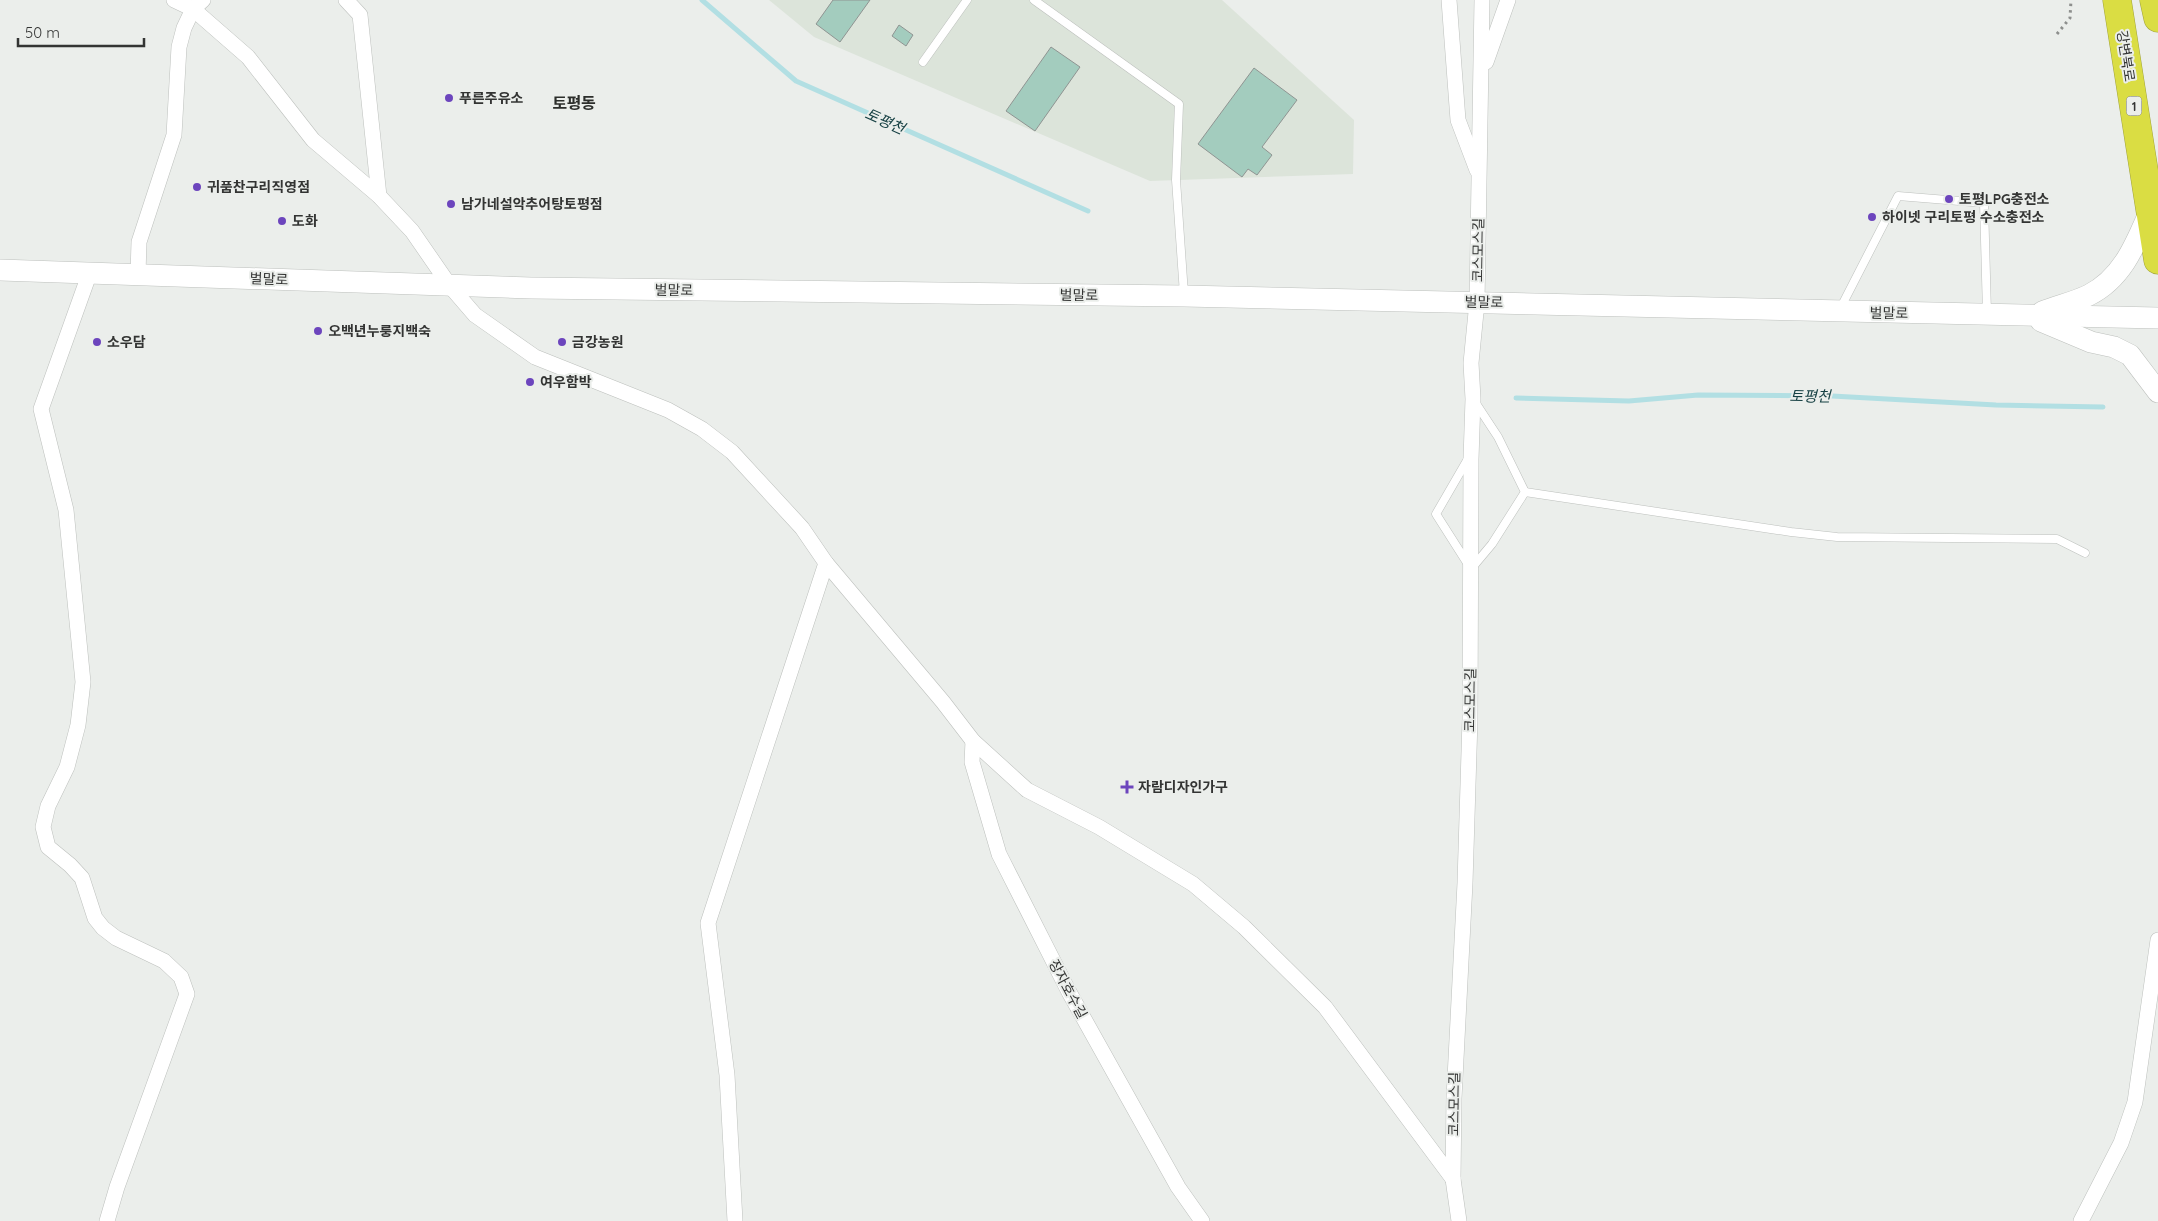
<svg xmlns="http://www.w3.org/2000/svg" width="2158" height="1221" font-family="Quicksand,'Noto Sans KR',sans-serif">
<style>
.built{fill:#dce4da}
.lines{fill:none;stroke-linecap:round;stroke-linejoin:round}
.stream{stroke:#b2dfe3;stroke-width:5}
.building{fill:#a3ccbe;stroke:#8f9492}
.lane-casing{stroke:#bdc0bd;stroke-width:9}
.street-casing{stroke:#bdc0bd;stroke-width:16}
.secondary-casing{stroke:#bdc0bd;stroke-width:22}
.highway-casing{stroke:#a0a23d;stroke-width:29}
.path{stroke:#8d8f8d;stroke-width:3;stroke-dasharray:2.5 4;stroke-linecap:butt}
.lane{stroke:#fff;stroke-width:8}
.street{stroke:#fff;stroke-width:15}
.secondary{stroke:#fff;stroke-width:21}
.highway{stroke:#dadd43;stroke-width:28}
.poi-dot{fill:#6c45bd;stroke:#ebeeeb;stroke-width:2}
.labels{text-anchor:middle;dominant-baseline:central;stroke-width:4;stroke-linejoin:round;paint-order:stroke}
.shield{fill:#ebeeeb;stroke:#6a6c6a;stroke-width:1}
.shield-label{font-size:12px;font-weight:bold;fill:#333433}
.street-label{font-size:14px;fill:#333433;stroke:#ebeeeb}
.poi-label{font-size:14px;font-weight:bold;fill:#333433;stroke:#ebeeeb;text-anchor:start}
.water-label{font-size:15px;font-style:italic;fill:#174144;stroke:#ebeeeb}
.quarter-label{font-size:16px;font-weight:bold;fill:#2c2e2b;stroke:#ebeeeb}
</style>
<rect width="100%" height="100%" fill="#ebeeeb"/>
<polygon class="built" points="769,0 1222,0 1354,120 1353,174 1150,181 814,37"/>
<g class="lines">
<g class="stream">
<polyline points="702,0 796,81 1088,211"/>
<polyline points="1516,398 1629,401 1698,395 1832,396 1996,405 2103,407"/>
</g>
</g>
<g class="building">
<polygon points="833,0 870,0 840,42 816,24"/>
<polygon points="899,25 913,35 906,46 892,36"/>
<polygon points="1051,47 1080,67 1035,131 1006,111"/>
<polygon points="1254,68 1297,100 1262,147 1272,155 1257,175 1248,169 1242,177 1198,144"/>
</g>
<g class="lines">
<g class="lane-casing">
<g id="lane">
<polyline points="1034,0 1179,104 1176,180 1184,294"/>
<polyline points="923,62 967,0"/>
<polyline points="1840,309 1898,196 1984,203 1987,313"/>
<polyline points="1469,457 1436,514 1471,569 1492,544 1525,492 1498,437 1475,402"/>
<polyline points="1525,492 1791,532 1837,537 2057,539 2085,553"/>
</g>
</g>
<g class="street-casing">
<g id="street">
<polyline points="174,0 193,9 248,57 313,140 379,196 412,231 450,286 475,315 535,357 668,410 702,429 732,452 802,528 826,563 943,702 973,741 1027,790 1099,827 1193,884 1244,927 1325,1007 1453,1179"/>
<polyline points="346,0 360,15 379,196"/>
<polyline points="1449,0 1458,120 1477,170"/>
<polyline points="1486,62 1508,0"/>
<polyline points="90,272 41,409 66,510 83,682 78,725 67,767 48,806 43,827 48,847 70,865 82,878 95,918 103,928 116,938 164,961 181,977 187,994 117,1187 107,1221"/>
<polyline points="138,274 139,242 174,135 179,47 184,28 193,9 203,0"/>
<polyline points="973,741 972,762 999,854 1069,992 1178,1187 1202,1221"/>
<polyline points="735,1221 727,1075 708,923 826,563"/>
<polyline points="1459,1221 1453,1179 1454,1098 1465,883 1470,719 1471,459 1473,399 1471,363 1477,302 1482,0"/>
<polyline points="2081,1221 2121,1143 2135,1102 2158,940"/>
</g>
</g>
<g class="secondary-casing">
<g id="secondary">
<polyline points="0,270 531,288 1184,296 2158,318"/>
<path d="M2042,312C2057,306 2075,302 2089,295C2123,278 2136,243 2150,211"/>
<polyline points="2041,321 2091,342 2114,347 2130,355 2158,392"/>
</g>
</g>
<g class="highway-casing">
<g id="highway">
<polyline points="2117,0 2158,260"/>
<polyline points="2154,0 2158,18"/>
</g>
</g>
<polyline class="path" points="2057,34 2070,18 2071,0"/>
<use href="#lane" class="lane"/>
<use href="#street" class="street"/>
<use href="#secondary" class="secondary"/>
<use href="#highway" class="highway"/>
</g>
<g class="poi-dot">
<circle cx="449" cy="98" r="5"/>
<circle cx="197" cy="187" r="5"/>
<circle cx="1949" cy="199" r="5"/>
<circle cx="451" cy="204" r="5"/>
<circle cx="1872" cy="217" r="5"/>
<circle cx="282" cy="221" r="5"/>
<circle cx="318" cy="331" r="5"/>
<circle cx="97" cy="342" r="5"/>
<circle cx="562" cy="342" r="5"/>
<circle cx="530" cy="382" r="5"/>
<path d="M1124.5 779.5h5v5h5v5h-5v5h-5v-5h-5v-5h5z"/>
</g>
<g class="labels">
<rect class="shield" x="2126.5" y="96.5" width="15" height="19" rx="4"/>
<g class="shield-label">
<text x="2134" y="106">1</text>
</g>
<g class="street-label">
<text transform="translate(2126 56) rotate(81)">강변북로</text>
<text transform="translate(1478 250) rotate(-89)">코스모스길</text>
<text transform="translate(269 279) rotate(2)">벌말로</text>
<text transform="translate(674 290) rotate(1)">벌말로</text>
<text transform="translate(1079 295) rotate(1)">벌말로</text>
<text transform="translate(1484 302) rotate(1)">벌말로</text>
<text transform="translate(1889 313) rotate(1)">벌말로</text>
<text transform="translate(1470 700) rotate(-89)">코스모스길</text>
<text transform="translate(1068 989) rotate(62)">장자호수길</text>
<text transform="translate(1454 1104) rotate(-89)">코스모스길</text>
</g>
<g class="poi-label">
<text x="459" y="98">푸른주유소</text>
<text x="207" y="187">귀품찬구리직영점</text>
<text x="1959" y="199">토평LPG충전소</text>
<text x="461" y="204">남가네설악추어탕토평점</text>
<text x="1882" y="217">하이넷 구리토평 수소충전소</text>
<text x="292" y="221">도화</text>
<text x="328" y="331">오백년누룽지백숙</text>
<text x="107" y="342">소우담</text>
<text x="572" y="342">금강농원</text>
<text x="540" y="382">여우함박</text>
<text x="1138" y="787">자람디자인가구</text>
</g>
<g class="water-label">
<text transform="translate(885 121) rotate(24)">토평천</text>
<text transform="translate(1810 396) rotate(1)">토평천</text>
</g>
<g class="quarter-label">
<text x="574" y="103">토평동</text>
</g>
</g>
<path d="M18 38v8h126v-8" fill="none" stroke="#333433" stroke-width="2.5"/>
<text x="25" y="38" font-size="15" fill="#333433" stroke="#ebeeeb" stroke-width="4" paint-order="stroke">50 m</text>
</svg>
